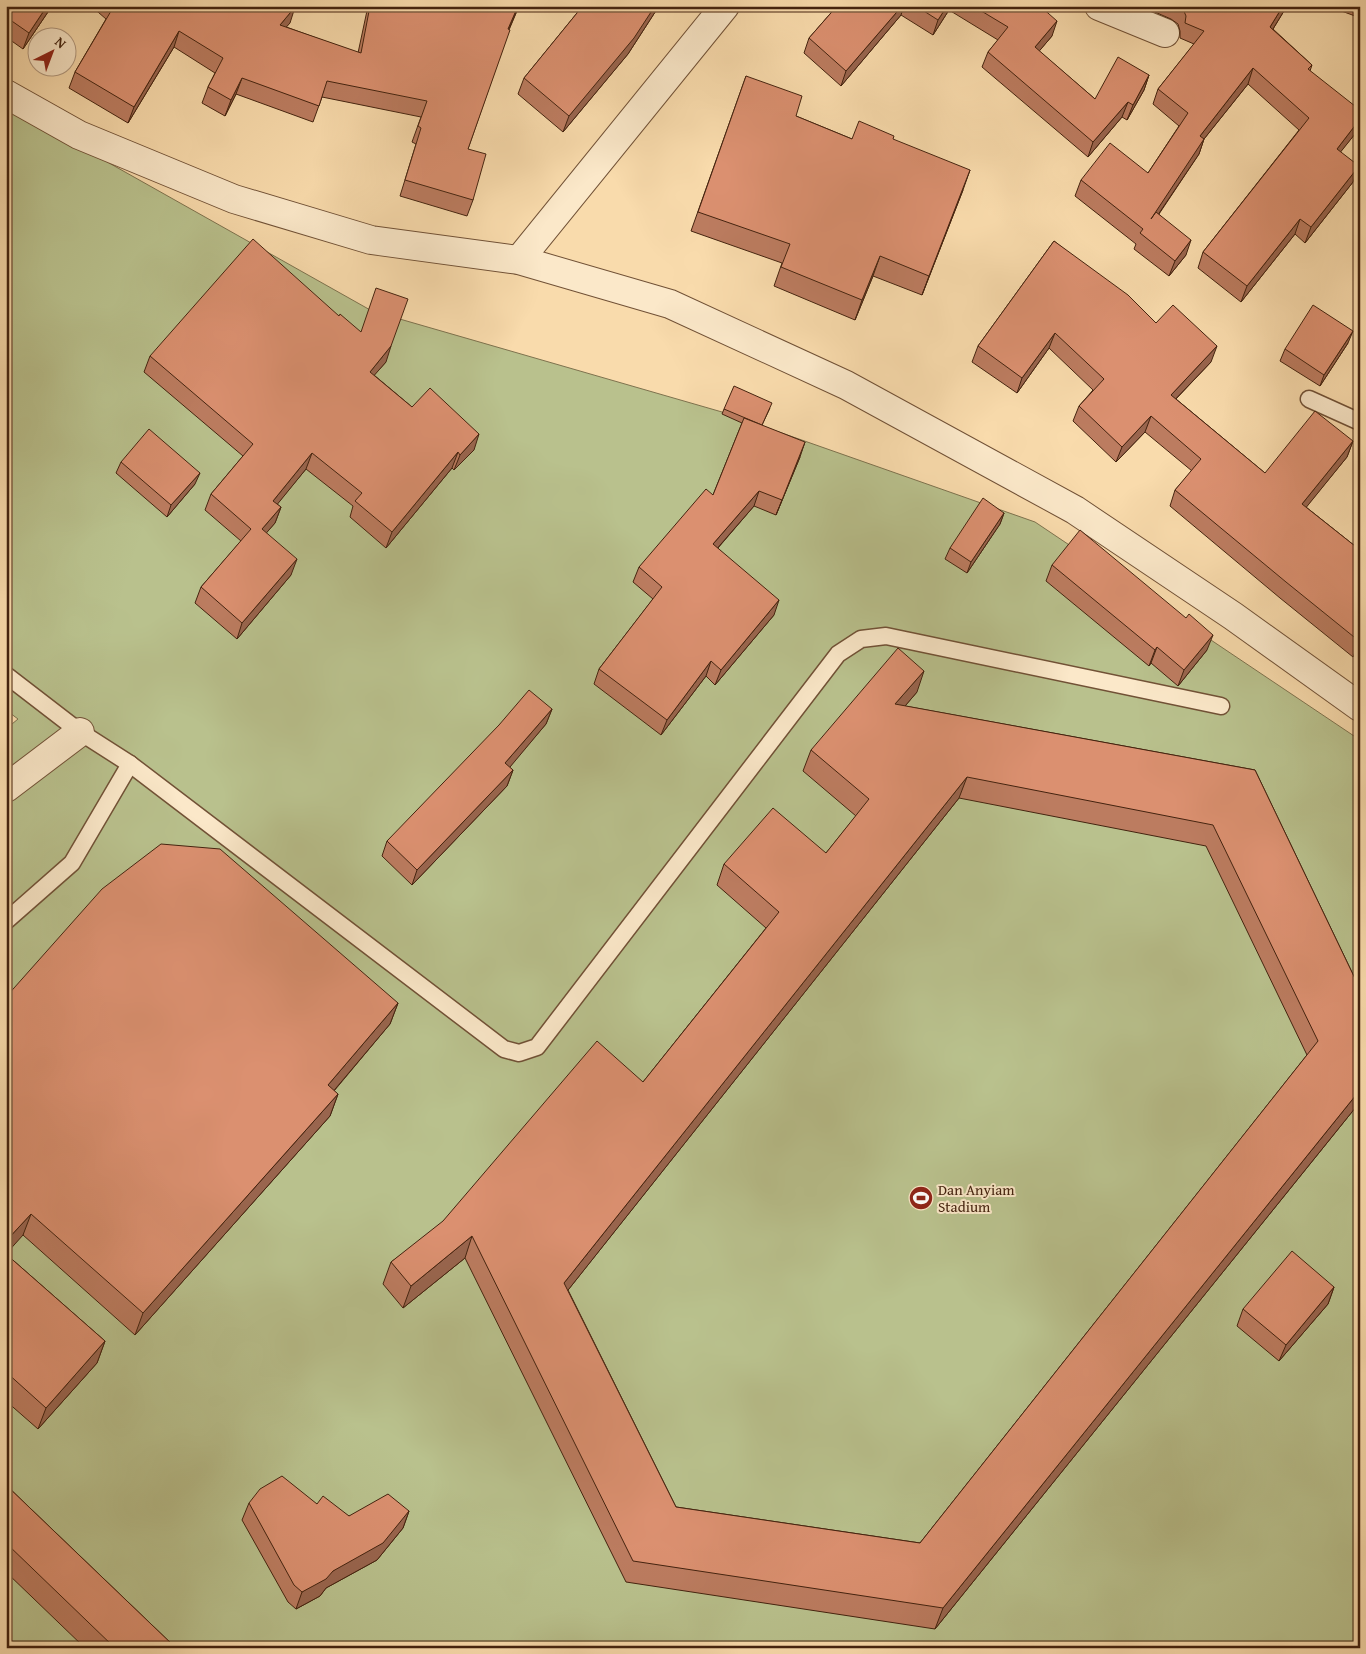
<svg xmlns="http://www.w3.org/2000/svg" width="1366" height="1654" font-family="'Gentium Book Plus',serif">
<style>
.green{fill:#b9c18d;stroke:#7e724e}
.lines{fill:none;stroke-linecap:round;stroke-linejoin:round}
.lane-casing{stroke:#715136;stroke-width:19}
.street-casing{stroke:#715136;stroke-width:30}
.lane{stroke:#fbe8c9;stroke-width:16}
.street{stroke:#fbe8c9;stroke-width:28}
.wall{fill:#bc7c60;stroke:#44230f;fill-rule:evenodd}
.shaded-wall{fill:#99654e;stroke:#44230f}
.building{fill:#db9070;stroke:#44230f;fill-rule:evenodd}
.labels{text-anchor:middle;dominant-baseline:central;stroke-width:4;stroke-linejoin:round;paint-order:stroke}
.poi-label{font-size:15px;fill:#44230f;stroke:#fbe8c9;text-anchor:start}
</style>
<rect width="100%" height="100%" fill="#f9dbac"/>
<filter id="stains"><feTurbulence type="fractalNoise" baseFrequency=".004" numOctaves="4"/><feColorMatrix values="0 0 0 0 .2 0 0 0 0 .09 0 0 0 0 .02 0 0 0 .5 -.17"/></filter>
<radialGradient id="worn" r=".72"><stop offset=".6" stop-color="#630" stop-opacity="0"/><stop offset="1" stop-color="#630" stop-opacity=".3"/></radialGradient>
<polygon class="green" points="6,105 372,311 722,412 1035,522 1360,740 1360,1648 6,1648 6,729 18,719 6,710"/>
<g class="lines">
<g class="lane-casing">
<g id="lane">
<polyline points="1309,399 1360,422"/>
<polyline points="6,675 80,732 130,764 504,1049 519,1053 537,1047 838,654 861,639 886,636 1221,706"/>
<polyline points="6,921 72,863 130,764"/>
</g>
</g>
<g class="street-casing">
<g id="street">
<polyline points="1099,6 1165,33"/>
<polyline points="6,94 79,135 234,199 371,240 519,260 670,304 846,385 1075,510 1233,616 1360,707"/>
<polyline points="519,260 725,6"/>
<polyline points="6,788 80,732"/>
</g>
</g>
<use href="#lane" class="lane"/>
<use href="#street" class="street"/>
</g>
<g class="wall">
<polygon points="6,6 52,6 23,49 6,37"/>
<polygon points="91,6 256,6 290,23 286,27 358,53 368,6 519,6 509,30 468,149 473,200 467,216 400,196 416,144 412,142 421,117 322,97 313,122 236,94 225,116 202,103 208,87 215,73 174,47 128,123 69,88 75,72 106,19"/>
<polygon points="581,6 659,6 628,54 563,132 518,94 524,78 577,13"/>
<polygon points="837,6 1040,6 1052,36 1039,51 1095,99 1149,75 1144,90 1127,120 1122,117 1088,157 982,67 988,52 998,40 949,10 933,35 901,15 841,86 804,53 809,38"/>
<polygon points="1141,6 1287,6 1273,29 1312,65 1310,71 1359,129 1340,152 1353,182 1305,243 1295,234 1241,302 1198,268 1203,252 1299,130 1248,84 1204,139 1199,154 1159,214 1186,255 1169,276 1134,249 1136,244 1075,196 1081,180 1148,173 1179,126 1153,104 1158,89 1194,44 1180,38 1180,31 1178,24 1171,19"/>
<polygon points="1328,6 1359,6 1355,16"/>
<polygon points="746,76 796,116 852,139 893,140 963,190 922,295 873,276 855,320 774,286 782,263 691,231"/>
<polygon points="1054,241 1156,323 1211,362 1176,399 1265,473 1353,441 1347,457 1306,507 1360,550 1360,660 1355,655 1353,657 1280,598 1170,506 1175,490 1192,471 1145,432 1116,462 1073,421 1079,406 1093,390 1049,348 1017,393 972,362 978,346"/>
<polygon points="1348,343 1320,386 1280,361 1285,349"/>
<polygon points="150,356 386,362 374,375 412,407 474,450 454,470 452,468 386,548 350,517 353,506 306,469 277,504 281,507 275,523 266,533 291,575 237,639 195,603 201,587 241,541 205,510 211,494 243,456 144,372"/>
<polygon points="770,408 762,425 800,457 776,515 754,506 718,548 774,615 715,685 706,676 661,735 594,684 599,669 653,599 633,582 639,567 713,495 742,423 722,414 724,409"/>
<polygon points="121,462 195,484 167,517 116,473"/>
<polygon points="1004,513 1000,524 967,573 945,559 950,548"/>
<polygon points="1052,565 1207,650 1178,686 1151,663 1149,666 1046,581"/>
<path d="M917,692L905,706L1255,770L1360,989V1102L935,1629L626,1582L465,1258L403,1308L383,1284L391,1262L643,1082L766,928L717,885L724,864L826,853L856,816L803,771L811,750ZM959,798L1206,846L1307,1055L920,1543L676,1507L568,1290Z"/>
<polygon points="552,709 546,724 509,767 513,770 507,786 412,885 382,856 387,841"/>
<polygon points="6,997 398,1003 390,1024 334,1091 338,1094 330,1116 135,1335 23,1235"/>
<polygon points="6,1254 105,1341 97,1363 38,1429 6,1401"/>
<polygon points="1334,1287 1328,1304 1279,1361 1237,1326 1243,1309"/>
<polygon points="6,1485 176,1648 85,1648 6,1572"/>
<polygon points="249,1503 317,1504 349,1516 409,1511 403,1528 377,1560 326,1588 320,1596 296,1609 288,1602 242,1520"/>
</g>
<g class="shaded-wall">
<polygon points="47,6 52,6 23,49 29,33"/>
<polygon points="518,6 519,6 502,45 508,29"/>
<polygon points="655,6 659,6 628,54 563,132 569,116"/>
<polygon points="902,6 904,6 901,15 841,86 846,71"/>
<polygon points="947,6 950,6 949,10 933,35 938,20"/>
<polygon points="1283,6 1287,6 1265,42 1270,27"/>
<polygon points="295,7 290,23 274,41 280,25"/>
<polygon points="1057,21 1052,36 1030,62 1035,47"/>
<polygon points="179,31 174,47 128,123 134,107"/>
<polygon points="1253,68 1248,84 1204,139 1199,154 1145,234 1151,219 1200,136"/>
<polygon points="1149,75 1144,90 1127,120 1133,105"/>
<polygon points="242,78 236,94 225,116 231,100"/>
<polygon points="1128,102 1122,117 1088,157 1093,142"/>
<polygon points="1360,119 1360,126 1359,129 1331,164 1337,149"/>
<polygon points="1359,166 1353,182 1305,243 1311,227"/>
<polygon points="970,170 963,190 922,295 929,276"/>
<polygon points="1300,219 1295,234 1241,302 1247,286"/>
<polygon points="1191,240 1186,255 1169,276 1175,261"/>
<polygon points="880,256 873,276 855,320 862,300"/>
<polygon points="1353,331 1348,343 1320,386 1324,375"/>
<polygon points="1055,333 1049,348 1017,393 1022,378"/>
<polygon points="391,346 386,362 364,387 370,372"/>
<polygon points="1217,346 1211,362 1165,410 1171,395"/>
<polygon points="1151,416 1145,432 1116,462 1122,447"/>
<polygon points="479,434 474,450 454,470 460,455"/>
<polygon points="1353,441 1347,457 1296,520 1302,504"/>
<polygon points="805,442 800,457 776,515 782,500"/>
<polygon points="458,452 452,468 386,548 392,532"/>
<polygon points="312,453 306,469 267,517 273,501"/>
<polygon points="200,473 195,484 167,517 171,505"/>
<polygon points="759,491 754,506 708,559 713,544"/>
<polygon points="281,507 275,523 256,545 262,529"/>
<polygon points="1004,513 1000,524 967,573 971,562"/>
<polygon points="297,559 291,575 237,639 242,623"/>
<polygon points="779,600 774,615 715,685 721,670"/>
<polygon points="1213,635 1207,650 1178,686 1184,670"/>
<polygon points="1360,640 1355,655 1353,657 1359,641"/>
<polygon points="1157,647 1151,663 1149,666 1155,650"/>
<polygon points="711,661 706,676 661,735 667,720"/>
<polygon points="924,671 917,692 888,726 895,704"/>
<polygon points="552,709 546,724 500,779 505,763"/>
<polygon points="513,770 507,786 412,885 417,870"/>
<polygon points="967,777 959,798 557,1304 564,1283"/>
<polygon points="398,1003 390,1024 320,1107 328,1085"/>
<polygon points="1360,1090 1360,1102 935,1629 943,1608"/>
<polygon points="338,1094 330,1116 135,1335 143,1313"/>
<polygon points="31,1214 23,1235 6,1254 6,1241"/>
<polygon points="472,1236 465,1258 403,1308 411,1286"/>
<polygon points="1334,1287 1328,1304 1279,1361 1286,1345"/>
<polygon points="105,1341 97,1363 38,1429 46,1408"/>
<polygon points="409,1511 403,1528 377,1560 326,1588 320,1596 296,1609 302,1592 333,1571"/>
</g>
<g class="building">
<polygon points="6,6 47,6 29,33 6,17"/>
<polygon points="114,6 256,6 258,7 259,6 294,6 295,7 280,25 361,53 370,6 518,6 508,29 510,30 468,149 486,154 473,200 405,180 421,128 418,126 427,101 327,81 319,106 242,78 231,100 208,87 223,58 179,31 134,107 75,72"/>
<polygon points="581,6 655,6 634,38 569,116 524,78 577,13"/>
<polygon points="837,6 902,6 846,71 809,38"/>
<polygon points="916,6 947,6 938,20"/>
<polygon points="973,6 1040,6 1057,21 1035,47 1095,99 1118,57 1149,75 1133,105 1128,102 1093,142 988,52 1008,27"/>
<polygon points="1180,6 1283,6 1270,27 1312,65 1308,69 1360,110 1360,119 1337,149 1359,166 1311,227 1300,219 1247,286 1203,252 1309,118 1253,68 1200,136 1204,139 1151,219 1156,212 1191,240 1175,261 1140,233 1143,229 1081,180 1110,143 1148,173 1188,113 1158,89 1204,31 1185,23 1186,16 1183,9"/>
<polygon points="746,76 802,96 796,116 852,139 859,121 894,136 893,139 970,170 929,276 880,256 862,300 781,267 790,244 698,212"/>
<polygon points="253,239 339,316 340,314 361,332 376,288 408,299 391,346 370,372 412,407 430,388 479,434 460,455 458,452 392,532 355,501 362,493 312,453 273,501 281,507 262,529 297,559 242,623 201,587 251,529 211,494 253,444 150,356"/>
<polygon points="1054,241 1128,295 1156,323 1173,305 1217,346 1171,395 1265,473 1315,411 1353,441 1302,504 1360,550 1360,640 1359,641 1286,582 1175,490 1201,459 1151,416 1122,447 1079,406 1104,379 1055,333 1022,378 978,346"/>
<polygon points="1313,305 1353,331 1324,375 1285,349"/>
<polygon points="734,386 772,403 762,425 724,409"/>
<polygon points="744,418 805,442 782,500 759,491 713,544 779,600 721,670 711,661 667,720 599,669 662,587 639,567 706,489 713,495"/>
<polygon points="149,429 200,473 171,505 121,462"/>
<polygon points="983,498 1004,513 971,562 950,548"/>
<polygon points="1080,530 1186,618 1189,614 1213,635 1184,670 1157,647 1155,650 1052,565"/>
<path d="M898,648L924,671L895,704L1255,770L1360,989V1090L943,1608L633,1561L472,1236L411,1286L391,1262L443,1221L597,1041L643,1082L779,912L724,864L773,808L826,853L869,799L811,750ZM967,777L1213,825L1318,1041L920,1543L676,1507L564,1283Z"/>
<polygon points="529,690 552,709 505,763 513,770 417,870 387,841 499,725"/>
<polygon points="161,844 220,849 398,1003 328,1085 338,1094 143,1313 31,1214 6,1241 6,997 102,889"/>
<polygon points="1292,1251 1334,1287 1286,1345 1243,1309"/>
<polygon points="6,1254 105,1341 46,1408 6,1372"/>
<polygon points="282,1476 317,1504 323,1496 349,1516 388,1494 409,1511 383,1543 333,1571 326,1579 302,1592 294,1585 249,1503 260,1489"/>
<polygon points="6,1485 176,1648 115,1648 6,1543"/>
</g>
<defs>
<g id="stadium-disc" transform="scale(1.25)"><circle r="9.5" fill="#8f2418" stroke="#fbe8c9"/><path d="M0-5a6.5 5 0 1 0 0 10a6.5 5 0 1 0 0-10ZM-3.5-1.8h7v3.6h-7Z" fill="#fff"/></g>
</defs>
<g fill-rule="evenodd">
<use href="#stadium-disc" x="921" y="1198"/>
</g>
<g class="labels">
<g class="poi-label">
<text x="938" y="1189">Dan Anyiam<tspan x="938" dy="17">Stadium</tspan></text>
</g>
</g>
<rect width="1366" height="1654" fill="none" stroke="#f9dbac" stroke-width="25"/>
<rect x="8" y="8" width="1351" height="1639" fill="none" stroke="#44230f" stroke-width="2.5"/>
<rect x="12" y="12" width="1341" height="1629" fill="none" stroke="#44230f"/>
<g transform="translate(52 52) rotate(42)"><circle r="24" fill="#fbe8c9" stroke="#b2997f"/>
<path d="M0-4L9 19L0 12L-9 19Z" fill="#8f2418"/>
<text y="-8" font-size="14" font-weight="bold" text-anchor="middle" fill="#44230f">N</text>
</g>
<rect width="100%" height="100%" filter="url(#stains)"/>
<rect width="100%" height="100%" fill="url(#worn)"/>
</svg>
